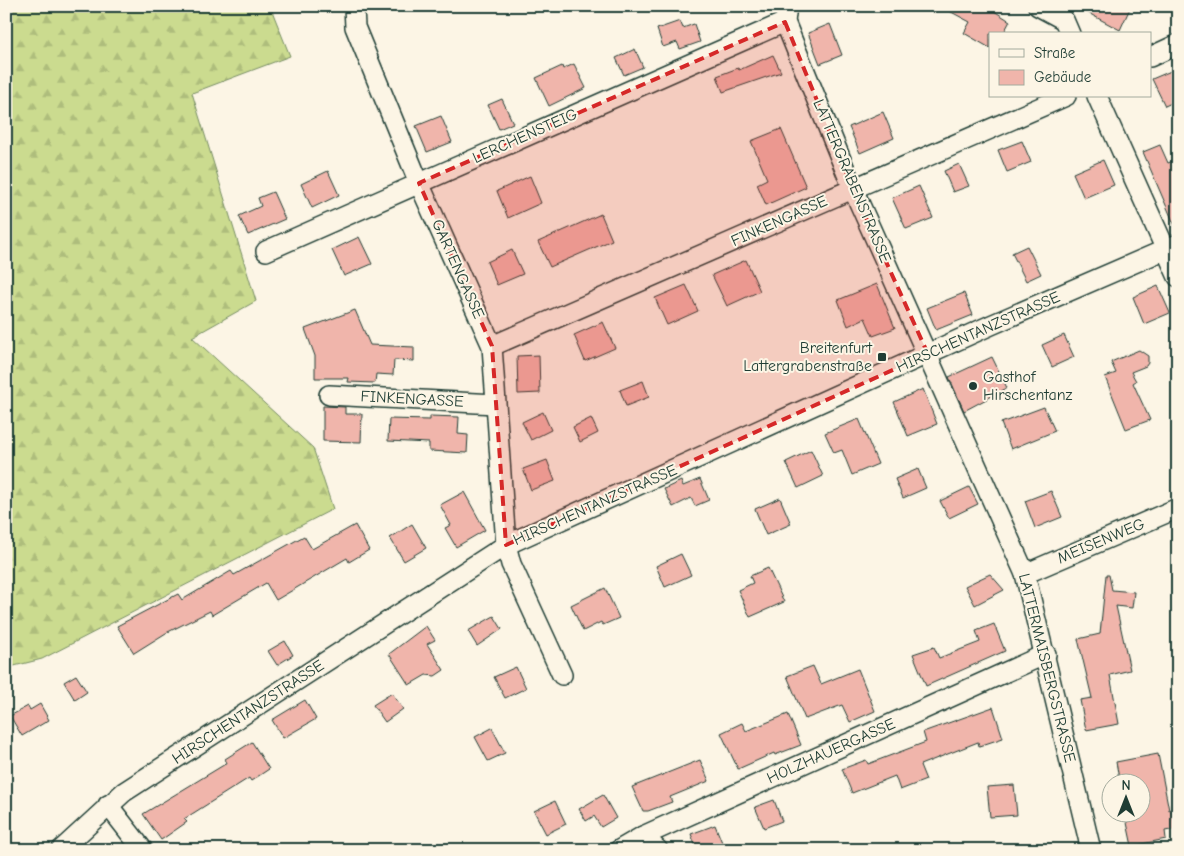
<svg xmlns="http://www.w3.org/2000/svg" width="1184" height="856" font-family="'Comic Neue',sans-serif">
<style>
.forest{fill:url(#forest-firs);stroke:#758c62}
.building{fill:#f0b5ab;stroke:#1f3d34}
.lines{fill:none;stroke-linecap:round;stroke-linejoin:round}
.minor-casing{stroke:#1f3d34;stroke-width:22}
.minor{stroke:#fcf5e5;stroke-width:19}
.marked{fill:#d62828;fill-opacity:0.2;stroke:#d62828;stroke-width:4;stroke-dasharray:10 6;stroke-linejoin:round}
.poi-dot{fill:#1f3d34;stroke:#fcf5e5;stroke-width:2}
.labels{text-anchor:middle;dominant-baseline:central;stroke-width:4;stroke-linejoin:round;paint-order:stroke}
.street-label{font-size:16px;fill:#1f3d34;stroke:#fcf5e5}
.poi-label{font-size:16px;fill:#1f3d34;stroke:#fcf5e5;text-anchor:end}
</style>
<defs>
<pattern id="forest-firs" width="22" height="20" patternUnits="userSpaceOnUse" patternTransform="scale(1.25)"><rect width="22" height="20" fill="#cbdb8f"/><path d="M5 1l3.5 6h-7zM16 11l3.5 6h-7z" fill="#aebd7c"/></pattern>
</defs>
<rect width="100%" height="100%" fill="#fcf5e5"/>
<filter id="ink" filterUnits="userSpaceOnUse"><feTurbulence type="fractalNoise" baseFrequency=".02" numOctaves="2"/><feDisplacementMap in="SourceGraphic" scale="10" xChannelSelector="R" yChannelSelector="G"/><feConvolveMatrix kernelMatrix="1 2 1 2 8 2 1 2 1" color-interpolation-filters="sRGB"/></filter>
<g filter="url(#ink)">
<polygon class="forest" points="6,6 270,6 290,56 192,93 256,301 192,337 313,448 333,509 42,659 6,668"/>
<g class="building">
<polygon points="940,6 986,6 1010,21 1003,34 990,34 990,48 964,33 970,22"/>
<polygon points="1075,6 1131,6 1120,30"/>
<polygon points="680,21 683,28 694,24 700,42 680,49 677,42 663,47 657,29"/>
<polygon points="830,24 842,55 820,64 808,33"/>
<polygon points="635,49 643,67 624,75 616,58"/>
<polygon points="773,55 781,72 723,92 717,76 738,68 739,70"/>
<polygon points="574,64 586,88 549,106 536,78 562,66 563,69"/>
<polygon points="1178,68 1178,100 1165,106 1152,79"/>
<polygon points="502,99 513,123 499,129 488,105"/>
<polygon points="883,112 894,138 860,153 849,127"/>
<polygon points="441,116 452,142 427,152 416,126"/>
<polygon points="781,129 806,187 766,205 757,184 767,179 751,141"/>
<polygon points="1022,141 1031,162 1007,172 998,150"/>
<polygon points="1160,145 1168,163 1178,159 1178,233 1143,152"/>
<polygon points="1103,160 1114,185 1084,198 1073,173"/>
<polygon points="959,164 969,186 953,192 944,171"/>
<polygon points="328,171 339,195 312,208 301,184"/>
<polygon points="530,176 541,203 508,218 497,191"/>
<polygon points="919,186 933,218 906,229 892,198"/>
<polygon points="273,192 285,219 248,235 239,216 261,206 258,198"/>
<polygon points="601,214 612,240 550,267 538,242"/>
<polygon points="359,237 372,264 344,276 332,250"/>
<polygon points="1027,246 1041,274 1026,281 1012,253"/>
<polygon points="512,250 523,274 497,285 487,262"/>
<polygon points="746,260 760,291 727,306 712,275"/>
<polygon points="877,284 895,328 873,336 865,318 848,326 838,300"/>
<polygon points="686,285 698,311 667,325 655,298"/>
<polygon points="1158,286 1170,313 1144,324 1133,297"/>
<polygon points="964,293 973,315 936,330 927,308"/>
<polygon points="355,310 370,345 414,347 414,361 394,360 393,375 376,374 375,383 348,382 349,378 315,378 315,356 305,329"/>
<polygon points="603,322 615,348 585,361 574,335"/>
<polygon points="1064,335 1074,357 1052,367 1042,345"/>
<polygon points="1139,350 1148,356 1148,363 1146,366 1131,372 1136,381 1133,383 1150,420 1126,429 1105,377 1116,373 1111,362"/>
<polygon points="539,355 540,393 518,394 517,356"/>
<polygon points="992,357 1007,388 964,411 949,377"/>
<polygon points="643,381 649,397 626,406 620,390"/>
<polygon points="923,389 937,424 908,436 894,402"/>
<polygon points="323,406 345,407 345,414 362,414 361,442 323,441"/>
<polygon points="1044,407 1055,431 1011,449 1001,423"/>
<polygon points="543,412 551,430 531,440 522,422"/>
<polygon points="430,416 459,417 458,434 468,435 467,453 429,451 429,443 388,441 389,419 430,420"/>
<polygon points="591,418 598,433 580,442 573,427"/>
<polygon points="859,419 878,464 852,475 842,450 834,453 825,433"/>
<polygon points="811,450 823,476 798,488 786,462"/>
<polygon points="547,460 555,481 531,490 523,469"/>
<polygon points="918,469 926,488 903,498 895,479"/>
<polygon points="700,479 709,500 695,506 691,498 673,507 664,489 681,481 683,486"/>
<polygon points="969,487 978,504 949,518 940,501"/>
<polygon points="1051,491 1062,517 1035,528 1025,501"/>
<polygon points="464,492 485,530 456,547 445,528 451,525 440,505"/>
<polygon points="780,498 791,524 766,535 755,509"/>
<polygon points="412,524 426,548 404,561 390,538"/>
<polygon points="355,525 369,550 349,562 347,558 276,600 266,583 212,615 210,611 166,633 134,653 117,626 178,594 182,600 231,571 234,575 304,536 312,549"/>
<polygon points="681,554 691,575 665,587 656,566"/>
<polygon points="768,568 784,602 750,617 738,590 753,583 750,576"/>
<polygon points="990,574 1004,590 975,605 965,586"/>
<polygon points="1106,575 1109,575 1112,590 1134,592 1132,608 1116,606 1130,670 1110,675 1119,724 1086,730 1080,700 1092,698 1078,639 1100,634"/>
<polygon points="605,588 619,618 603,625 601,622 583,631 571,605"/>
<polygon points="494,616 502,629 477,646 468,631"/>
<polygon points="994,624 1005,651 926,686 913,654 934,647 939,658 980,642 976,631"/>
<polygon points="426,626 435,640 427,644 444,670 435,676 426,675 409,685 389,654"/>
<polygon points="285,641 293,655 277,665 268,651"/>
<polygon points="813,666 821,684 858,669 875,711 850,722 842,705 805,719 787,676"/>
<polygon points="516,667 526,688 505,698 494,677"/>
<polygon points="76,675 87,692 75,700 64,682"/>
<polygon points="392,693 403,709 385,722 373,705"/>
<polygon points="305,700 316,719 283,738 272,720"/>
<polygon points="40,704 49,720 22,736 10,716 28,706 30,710"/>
<polygon points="993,707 1003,738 979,746 978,742 920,765 926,780 900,790 895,776 852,793 842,769 866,760 868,764 926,742 923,732"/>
<polygon points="788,714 801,745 775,755 774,753 738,769 721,733 742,723 746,731"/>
<polygon points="492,728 505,753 488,761 475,737"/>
<polygon points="252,742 269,769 251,781 249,778 184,819 187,822 161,840 143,814 227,763 225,759"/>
<polygon points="1158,754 1169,810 1171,809 1176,829 1165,831 1166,839 1132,846 1126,818 1142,815 1142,784 1120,784 1116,762"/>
<polygon points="700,760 709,781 670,797 672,802 648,811 643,811 632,787"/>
<polygon points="1014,785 1017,815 990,817 987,787"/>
<polygon points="603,795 616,818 601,827 594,816 586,821 579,809"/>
<polygon points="774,800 782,821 764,828 755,807"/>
<polygon points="555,801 566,824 546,834 534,811"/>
<polygon points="715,825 725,850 697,850 691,834"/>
</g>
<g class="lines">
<g class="minor-casing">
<g id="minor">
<polyline points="354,6 355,27 419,183 492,346 506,545 511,564 562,675"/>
<polyline points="787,6 785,22 853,189 1025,574 1091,850"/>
<polyline points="1038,6 1064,20 1070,34"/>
<polyline points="1150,57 1178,44"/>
<polyline points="1097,96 1178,277"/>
<polyline points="266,251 785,22"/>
<polyline points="492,346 1066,96"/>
<polyline points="329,395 495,404"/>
<polyline points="1025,574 1178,508"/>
<polyline points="108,805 143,850"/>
<polyline points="643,836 658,850"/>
<polyline points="61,850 124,792 506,545 991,325 1178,244"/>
<polyline points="619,850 643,836 1046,654"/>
</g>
</g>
<use href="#minor" class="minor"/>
</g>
</g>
<path class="marked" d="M785,22L853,189L928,354L506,545L492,346L419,183Z"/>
<g class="poi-dot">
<rect x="877" y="352" width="10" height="10" rx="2.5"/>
<circle cx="973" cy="386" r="5"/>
</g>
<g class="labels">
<g class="street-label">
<text transform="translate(525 136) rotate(-24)">LERCHENSTEIG</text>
<text transform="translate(852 181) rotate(67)">LATTERGRABENSTRASSE</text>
<text transform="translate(779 221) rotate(-24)">FINKENGASSE</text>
<text transform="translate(458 269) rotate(66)">GARTENGASSE</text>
<text transform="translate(978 332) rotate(-24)">HIRSCHENTANZSTRASSE</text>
<text transform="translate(412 399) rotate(3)">FINKENGASSE</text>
<text transform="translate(595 505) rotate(-24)">HIRSCHENTANZSTRASSE</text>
<text transform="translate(1101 541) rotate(-23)">MEISENWEG</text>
<text transform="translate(1047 668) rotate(76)">LATTERMAISBERGSTRASSE</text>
<text transform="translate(248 712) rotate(-33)">HIRSCHENTANZSTRASSE</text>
<text transform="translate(831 751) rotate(-24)">HOLZHAUERGASSE</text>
</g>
<g class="poi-label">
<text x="872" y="348">Breitenfurt<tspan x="872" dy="18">Lattergrabenstraße</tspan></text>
<text x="983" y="377" text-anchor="start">Gasthof<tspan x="983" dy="18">Hirschentanz</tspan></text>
</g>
</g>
<rect width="1184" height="856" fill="none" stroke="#fcf5e5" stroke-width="25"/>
<rect x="12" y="12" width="1159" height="831" fill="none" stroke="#1f3d34" stroke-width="2" filter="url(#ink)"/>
<rect x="989" y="32" width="162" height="65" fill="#fcf5e5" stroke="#a4ab9e"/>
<rect x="999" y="49" width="25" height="8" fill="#fcf5e5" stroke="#a4ab9e"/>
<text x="1034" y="58" font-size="15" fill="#1f3d34">Straße</text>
<rect x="999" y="70" width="25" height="15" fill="#f0b5ab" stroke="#a4ab9e"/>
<text x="1034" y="82" font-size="15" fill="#1f3d34">Gebäude</text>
<g transform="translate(1126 798)"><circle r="24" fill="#fcf5e5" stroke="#a4ab9e"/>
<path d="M0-4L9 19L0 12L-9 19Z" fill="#1f3d34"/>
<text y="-8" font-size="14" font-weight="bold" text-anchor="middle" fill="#1f3d34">N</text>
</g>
</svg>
